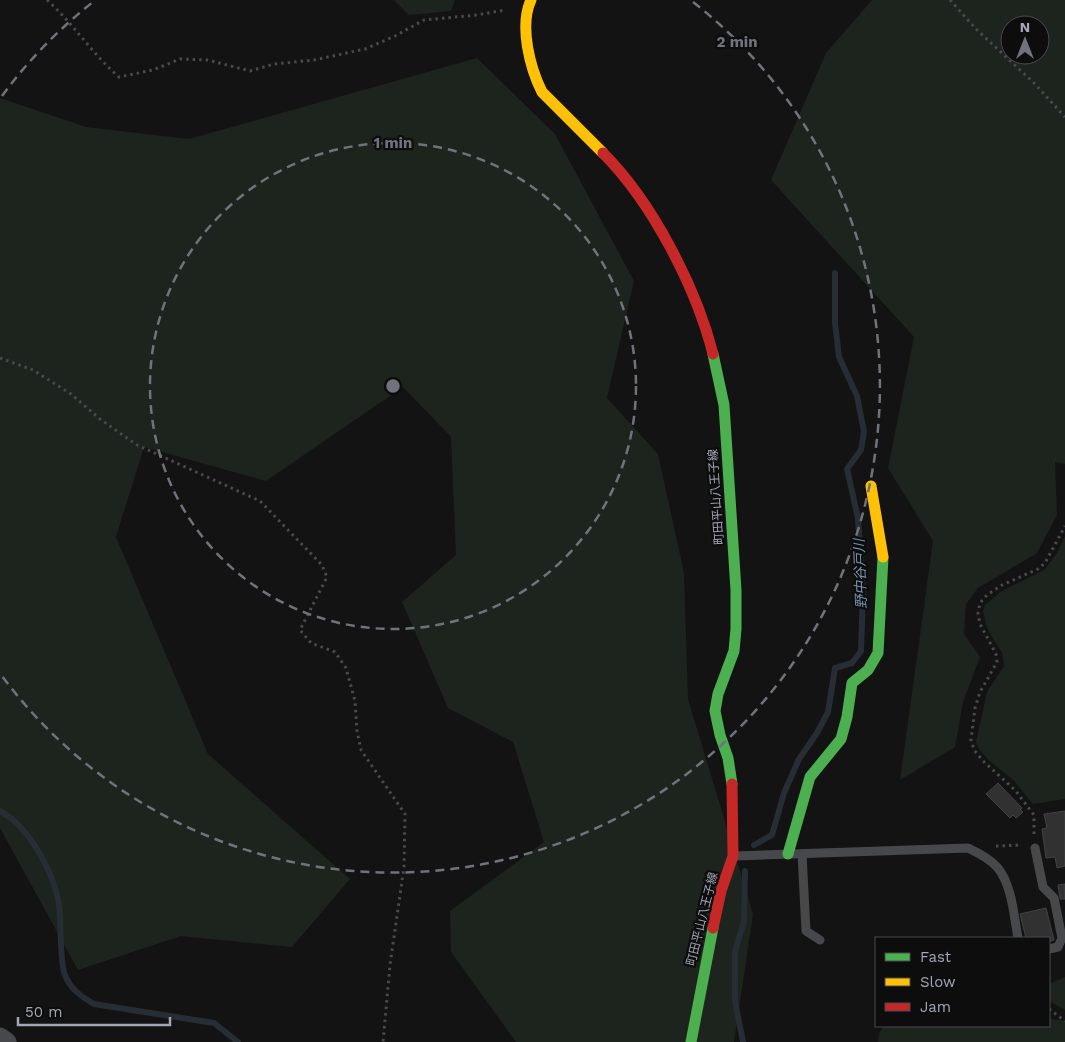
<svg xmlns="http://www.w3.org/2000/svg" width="1065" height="1042" font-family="'Work Sans','Noto Sans JP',sans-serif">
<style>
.green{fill:#1d231d;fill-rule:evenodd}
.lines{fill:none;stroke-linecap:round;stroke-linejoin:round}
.stream{stroke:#262d34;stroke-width:6}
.building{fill:#313132;stroke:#424247}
.path{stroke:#49494e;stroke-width:3;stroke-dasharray:2.5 4;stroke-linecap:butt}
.lane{stroke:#47484c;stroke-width:9}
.street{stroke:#47484c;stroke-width:19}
.fast{stroke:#4caf50;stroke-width:11}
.slow{stroke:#ffc107;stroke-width:11}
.jam{stroke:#c62828;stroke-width:11}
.ring{fill:none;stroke:#71737c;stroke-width:2.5;stroke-dasharray:9 6}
.labels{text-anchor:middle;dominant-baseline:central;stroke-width:4.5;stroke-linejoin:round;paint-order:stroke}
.street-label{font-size:12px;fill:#a3a7b5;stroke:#0d0d0e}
.water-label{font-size:14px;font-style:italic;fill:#7893b2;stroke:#0d0d0e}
.centre{fill:#71737c;stroke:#0d0d0e;stroke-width:2.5}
.ring-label{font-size:15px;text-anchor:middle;font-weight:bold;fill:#71737c;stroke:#0d0d0e;stroke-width:4.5;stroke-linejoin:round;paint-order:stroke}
</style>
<rect width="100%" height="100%" fill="#131313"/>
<g class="green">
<polygon points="394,0 455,0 451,11 409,15"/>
<path d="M872,0H1065V464L1055,462L1057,515L1037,553L978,588L966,604L964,634L980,657L963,702L955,747L900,780L933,541L888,468L914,337L771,180L826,53ZM1010,25H1040V55H1010Z"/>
<polygon points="477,58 555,134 634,281 607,398 658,454 684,573 688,699 753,914 734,1042 516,1042 451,952 450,911 544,842 513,742 448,708 402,602 456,555 451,437 403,387 266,481 144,447 116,537 208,754 350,879 292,947 181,936 78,970 0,828 0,98 86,127 189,139"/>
<path d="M1065,536V799L1033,804C1027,797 1021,789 1015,782C1002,769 983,760 976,742L987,692L1004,666L1002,652L992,637L986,625L983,611L985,605L1000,592L1044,570L1057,553Z"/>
<polygon points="1065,977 1065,1010 1049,1001 1049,984"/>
<polygon points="1049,1019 1065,1021 1065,1042 878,1042 879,1034 883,1026 1049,1026"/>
</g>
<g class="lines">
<g class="stream">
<path d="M0,811C31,828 58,879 60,914C61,927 60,965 65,975C70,989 82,997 94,1004L214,1023L238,1042"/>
<polyline points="754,845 772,835 784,793 799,759 817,733 828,712 835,668 852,663 861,651 863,591 858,518 847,469 861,450 864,432 857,396 839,357 835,323 835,273"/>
<polyline points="743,1042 735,1001 735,952 744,921 745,871"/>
</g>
</g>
<g class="building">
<polygon points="998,783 1022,808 1020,809 1023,812 1016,818 1013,815 1010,818 986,794"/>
<polygon points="1065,811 1065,866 1057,868 1055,857 1046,858 1042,829 1047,828 1044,814"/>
<polygon points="1065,884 1065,899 1060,899 1058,885"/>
<polygon points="1046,908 1054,940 1049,941 1049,938 1026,938 1020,914"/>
</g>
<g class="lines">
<g class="path">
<path d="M47,0C73,23 92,54 119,77L153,70L180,59L208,60L250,71L274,64L314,60L365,49L395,36L424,20L477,15L505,10"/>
<polyline points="950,0 976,29 1034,83 1065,117"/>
<polyline points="0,358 33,370 71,394 100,419 137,445 260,501 322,565 327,577 300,630 311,643 335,652 346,668 355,701 357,731 361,750 405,814 404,867 390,965 383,1042"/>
<polyline points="1034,834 1034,815 1015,790 983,761 974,750 971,740 975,708 980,692 997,662 996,654 980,624 978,613 980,603 987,595 1002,585 1038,569 1045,563 1065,526"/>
<polyline points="996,846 1022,845"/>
<polyline points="1049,1009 1065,1021"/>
</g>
<g class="lane">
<polyline points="1035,848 1043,887 1054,898 1062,938 1058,947 1049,949"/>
<polyline points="802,854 806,931 820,940"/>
<path d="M736,856L968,848C978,853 989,858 997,867C1012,884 1014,917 1018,938"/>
</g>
<polyline class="street" points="0,1037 7,1042"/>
<g class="fast">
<polyline points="713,354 724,405 736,590 736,629 734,651 718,694 715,711 720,735 728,758 732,784"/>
<polyline points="788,854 810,777 841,739 847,717 852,683 868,670 878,653 883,557"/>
<polyline points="691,1042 713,928"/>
</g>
<g class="slow">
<path d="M531,0C519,26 530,68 542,92L603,153"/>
<polyline points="871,486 883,557"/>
</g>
<g class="jam">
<path d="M603,153C652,202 696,287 713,354"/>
<polyline points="713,928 721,891 733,856 732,784"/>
</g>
</g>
<g class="ring">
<circle cx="393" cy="386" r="243"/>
<path d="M2 96A487 487 0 0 1 93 2M693 2A487 487 0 1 1 2 676"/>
</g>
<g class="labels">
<g class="street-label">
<text transform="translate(716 497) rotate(-94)">町田平山八王子線</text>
<text transform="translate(702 919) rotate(-76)">町田平山八王子線</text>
</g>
<g class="water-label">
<text transform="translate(860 574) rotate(-92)">野中谷戸川</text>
</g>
</g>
<circle cx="393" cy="386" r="8" class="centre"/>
<g class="ring-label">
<text x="737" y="47">2 min</text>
<text x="393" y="148">1 min</text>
</g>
<rect x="875" y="937" width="175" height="90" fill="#0d0d0e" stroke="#494b51"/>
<rect x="885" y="953" width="25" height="8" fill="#4caf50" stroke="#494b51"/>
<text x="920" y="962" font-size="15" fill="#a3a7b5">Fast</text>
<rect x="885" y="978" width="25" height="8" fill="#ffc107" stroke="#494b51"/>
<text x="920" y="987" font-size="15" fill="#a3a7b5">Slow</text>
<rect x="885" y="1003" width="25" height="8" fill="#c62828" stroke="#494b51"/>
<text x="920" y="1012" font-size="15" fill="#a3a7b5">Jam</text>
<g transform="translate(1025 40)"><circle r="24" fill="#0d0d0e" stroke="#494b51"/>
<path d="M0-4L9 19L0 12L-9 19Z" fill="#71737c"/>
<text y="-8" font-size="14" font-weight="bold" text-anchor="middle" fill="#a3a7b5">N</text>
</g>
<path d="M18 1017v8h152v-8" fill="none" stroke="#a3a7b5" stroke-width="2.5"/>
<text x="25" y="1017" font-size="15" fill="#a3a7b5" stroke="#0d0d0e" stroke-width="4" paint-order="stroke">50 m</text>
</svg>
